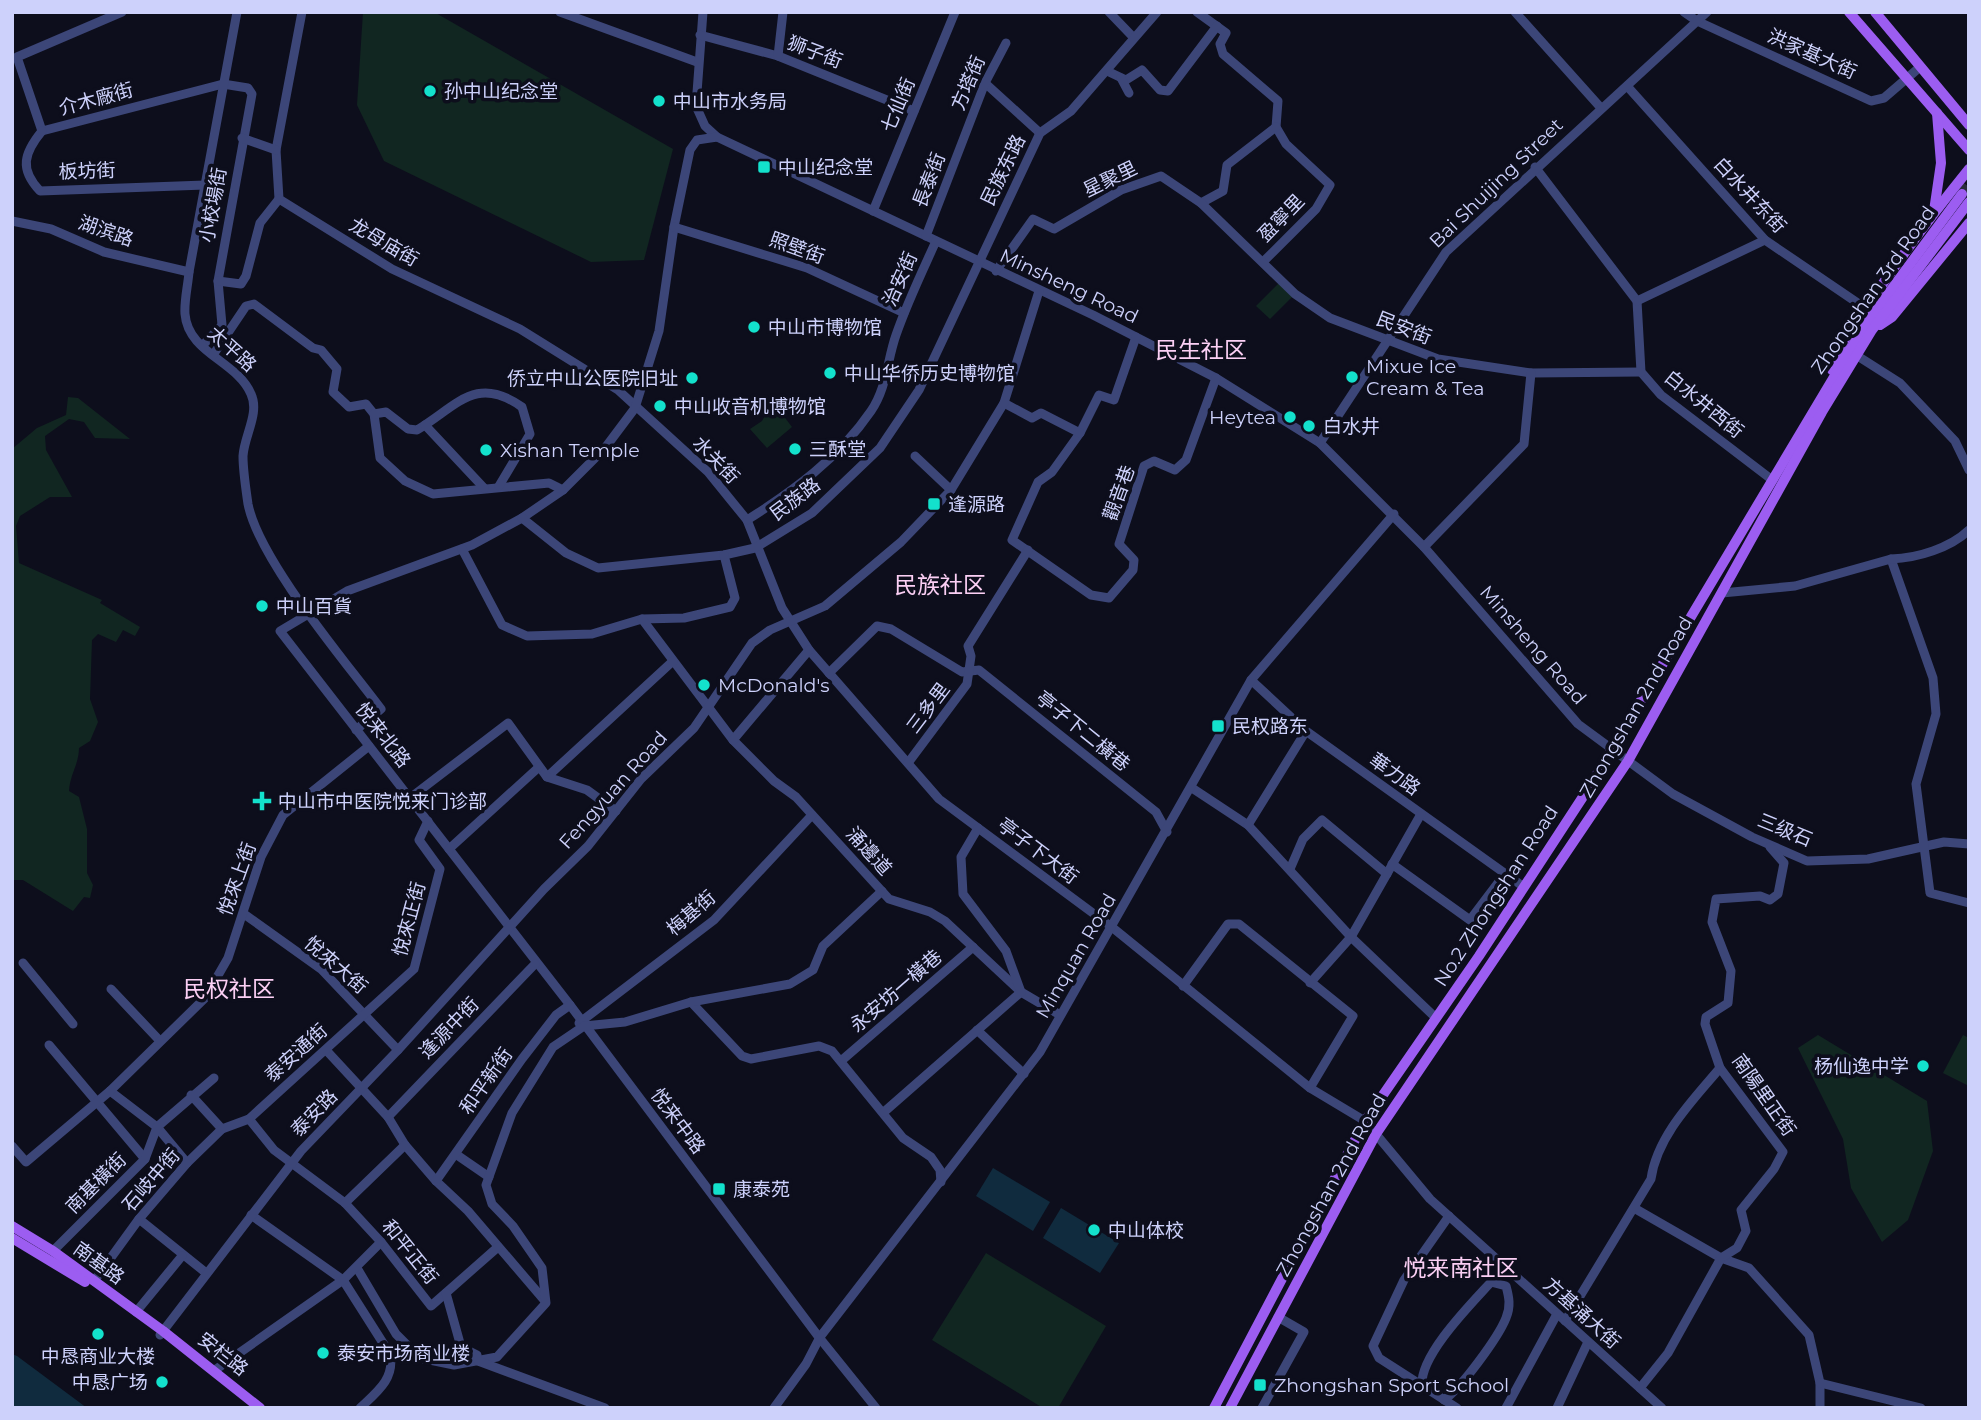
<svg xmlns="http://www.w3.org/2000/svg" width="1981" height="1420" font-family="Montserrat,'Noto Sans SC',sans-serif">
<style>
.green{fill:#112621}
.water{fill:#102b3e}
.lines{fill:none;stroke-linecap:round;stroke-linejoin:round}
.major-tunnel{stroke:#2a2b3d;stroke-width:10;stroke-dasharray:10 5;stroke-linecap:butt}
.minor{stroke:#3c4678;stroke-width:9}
.major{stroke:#9c5df1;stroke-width:10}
.poi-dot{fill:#13e1cc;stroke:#0d0e1c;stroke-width:2.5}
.labels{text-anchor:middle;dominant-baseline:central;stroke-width:7;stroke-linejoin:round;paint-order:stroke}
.street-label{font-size:19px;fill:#cdd1fb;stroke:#0d0e1c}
.poi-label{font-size:19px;fill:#cdd1fb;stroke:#0d0e1c;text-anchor:start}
.quarter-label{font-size:23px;fill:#fbcff4;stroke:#0d0e1c}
</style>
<rect width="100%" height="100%" fill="#0d0e1c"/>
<g class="green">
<polygon points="363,12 434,12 673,149 644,260 591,262 384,161 357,105"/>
<polygon points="1282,280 1295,294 1270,319 1256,306"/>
<path d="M68,397L78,398L130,439L95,438L84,422L69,419L45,436L46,450L72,497H50L20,516L16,526L19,563L102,600L100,603L140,627L135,636L123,630L116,642L98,634L92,640L90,699L98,722L90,741L79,748C79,764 70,774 69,791L79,797L87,829V873L93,885L90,898L84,897L73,911L23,880H12V449L37,428L66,415Z"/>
<polygon points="773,402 792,427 767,448 750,429 762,421"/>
<polygon points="1818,1035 1927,1101 1933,1151 1908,1220 1882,1242 1851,1188 1843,1139 1798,1048"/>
<polygon points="1963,1035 1969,1038 1969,1086 1943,1073"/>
<polygon points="986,1253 1106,1326 1058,1408 1043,1408 932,1340"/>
</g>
<g class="water">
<polygon points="993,1168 1050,1202 1033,1231 976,1196"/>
<polygon points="1061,1208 1119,1243 1100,1273 1043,1238"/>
<polygon points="12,1354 17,1356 87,1408 12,1408"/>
</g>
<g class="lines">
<polyline class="major-tunnel" points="1962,194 1969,184"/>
<g class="minor">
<polyline points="122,12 17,57 42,131 223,84 248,88 252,94 218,281 222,325 202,346"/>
<path d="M237,12L189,272C188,285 184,301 185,314C188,353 237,361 251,394C260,413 244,436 243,456C243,471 246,490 248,504C259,560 345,661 381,709L356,730"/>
<polyline points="302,12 276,150 279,199 392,269 520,329 618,390 708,472 747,520 782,608 809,650 939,799 1113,928 1310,1088 1365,1121 1430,1199 1662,1408"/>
<polyline points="560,12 697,62"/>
<polyline points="703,12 696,106 705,126 717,137 1093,315 1216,378 1320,443 1424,547 1578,724 1673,794 1752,837 1807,861 1868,859 1944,842 1969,844"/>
<polyline points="1109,12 1133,37"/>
<polyline points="1197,12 1226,33 1220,44 1223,54 1278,101 1276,127 1286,144 1330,185 1316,209 1263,262"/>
<polyline points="1515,12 1601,108"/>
<polyline points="1684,12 1697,21 1871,101 1884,98 1920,67"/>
<polyline points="700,35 778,56 914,111"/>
<polyline points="778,56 783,12"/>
<polyline points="1107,71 1126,80 1142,70 1160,90 1168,91 1217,26"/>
<polyline points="1121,78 1129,93"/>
<polyline points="985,83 1040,133"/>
<polyline points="1627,86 1765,240 1865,308"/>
<path d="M42,131C24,153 19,169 40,191L205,185"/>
<polyline points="717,137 697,140 690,150 674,227 659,331 635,408 605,448 563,490 522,518 472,545 347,591 280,631 570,1005 818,1336 876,1408"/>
<polyline points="242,138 276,150"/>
<polyline points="1535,167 1637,301 1641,372 1661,395 1771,479"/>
<polyline points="1201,203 1223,191 1227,165 1276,127"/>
<polyline points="873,211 955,12"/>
<polyline points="12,221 51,229 104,252 189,272"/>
<polyline points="674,227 807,268 904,313"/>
<polyline points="926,236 985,83 1006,43"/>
<polyline points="996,271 1033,219 1054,229 1121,190 1161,176 1201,203 1295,294 1330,318 1438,359 1531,373 1641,372"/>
<polyline points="218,281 241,284 246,276 260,223 279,199"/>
<polyline points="1637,301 1765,240"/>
<polyline points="1136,337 1114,400 1099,395 1080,433 1052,472 1038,482 1012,540 1091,595 1109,598 1133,570 1134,560 1119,544 1144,466 1154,461 1175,470 1186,460 1216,378"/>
<polyline points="213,355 246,306 254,304 313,348 321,350 337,369 333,392 349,407 366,404 374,414 380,458 405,481 433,494 549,483 563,490"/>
<polyline points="1856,355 1900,383 1955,441 1969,470"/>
<polyline points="1004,403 1032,418 1041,413 1080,433"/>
<path d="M374,414L386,412L408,429L417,430C457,406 476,374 522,407L530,434L499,486"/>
<polyline points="425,425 484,488"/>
<polyline points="1320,443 1446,252 1707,12"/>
<polyline points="915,456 951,490"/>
<polyline points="522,518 566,553 598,568 724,555 755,548 812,513 880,448 919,390 1040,133 1071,111 1157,12"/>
<path d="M747,520C793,491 839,458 871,411C887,388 887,360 896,335C907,303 922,272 936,241"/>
<polyline points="1424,547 1524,444 1531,373"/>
<polyline points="462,549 502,625 527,636 592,634 642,619 684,618 730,607 735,598 724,555"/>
<polyline points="1891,559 1933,678 1936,714 1916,784 1930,893 1969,903"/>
<path d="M1722,593L1795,586L1891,559C1918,558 1950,548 1969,530"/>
<polyline points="642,619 733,740 774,781 796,797 889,899 930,912 945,921 1021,992 1060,1015"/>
<polyline points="829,673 877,626 891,629 962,672 979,670 1156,812 1167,832"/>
<polyline points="1251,680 1306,731 1524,887"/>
<polyline points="733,740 809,650"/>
<polyline points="908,763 967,684 971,656 968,646 1028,550"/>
<polyline points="547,777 673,661"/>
<polyline points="1192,788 1248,825 1351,937 1436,1018"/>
<polyline points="410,798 508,723 547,777 587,790 616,811"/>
<polyline points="1248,825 1306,731"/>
<polyline points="449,849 539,767"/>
<polyline points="1392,864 1470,920 1504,875"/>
<polyline points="1290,869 1303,839 1322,820 1387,874"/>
<polyline points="244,914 321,969 398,1050"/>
<polyline points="23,963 73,1024"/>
<polyline points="1310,983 1351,937 1421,814"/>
<polyline points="1183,986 1228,924 1239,924 1353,1016 1310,1088"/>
<polyline points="111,989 160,1041"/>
<polyline points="691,1002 742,1056 751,1059 819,1046 832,1051 903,1138 931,1157 940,1170 941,1182"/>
<polyline points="579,1023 714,920 812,815"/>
<polyline points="977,1030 1024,1074"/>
<polyline points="49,1045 145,1159"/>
<polyline points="326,1050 388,1117 405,1145 436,1181 468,1211 545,1301"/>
<polyline points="841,1061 973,947"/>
<polyline points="110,1091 157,1127 187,1163"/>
<polyline points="191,1095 222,1129"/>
<polyline points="884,1112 1021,992 1006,951 963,894 961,857 978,828"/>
<polyline points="388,1117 535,964"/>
<polyline points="249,1119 274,1150 345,1203 381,1242 431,1306 498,1247"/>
<polyline points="12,1146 26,1162 110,1091 205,998 228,958 261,857 283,815 369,746"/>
<polyline points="457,1155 489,1177"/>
<polyline points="436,1181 522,1059 556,1015 570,1005"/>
<polyline points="345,1203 405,1145"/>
<polyline points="1634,1208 1721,1258 1749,1268 1809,1335 1820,1383 1820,1408"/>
<path d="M251,1215L343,1280L390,1354C395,1379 377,1392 360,1408"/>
<polyline points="1449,1216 1404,1280 1373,1346 1379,1358 1457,1408"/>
<polyline points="139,1219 205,1272"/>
<polyline points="53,1251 145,1159 157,1127 214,1078"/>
<polyline points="357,1268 396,1334 420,1358 454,1365 497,1357 546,1303 542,1268 513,1226 492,1204 486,1185 512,1113 553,1047 584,1026 625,1022 691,1002 790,984 813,970 823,946 882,891"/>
<polyline points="94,1281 139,1219 187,1163 222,1129 249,1119 414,969 440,869 419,840 428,821"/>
<polyline points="446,1293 463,1354 469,1351 477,1355 478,1361 605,1408"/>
<polyline points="136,1312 182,1256"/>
<path d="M1565,1321L1651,1179C1657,1136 1693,1100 1720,1068"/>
<polyline points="160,1335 301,1151 398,1050 544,889 588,846 641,779 694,728 752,643 770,630 825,606 901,542 951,490 1004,403 1039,291"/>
<polyline points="215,1370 343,1280 381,1242"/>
<polyline points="1820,1383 1921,1408"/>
<path d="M1422,1385C1420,1355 1471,1304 1491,1282L1506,1286C1509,1297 1511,1306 1506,1318C1498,1338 1461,1388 1444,1400"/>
<polyline points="1640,1388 1668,1353 1721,1258 1737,1248 1746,1231 1741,1210 1774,1169 1783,1152 1720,1068 1705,1024 1706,1017 1728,1003 1731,971 1712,922 1716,899 1760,896 1770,900 1778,894 1784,863 1770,847"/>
<polyline points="774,1408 806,1364 820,1337 1040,1052 1251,680 1394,514"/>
<polyline points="1262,1408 1304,1332 1278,1317"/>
<polyline points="1506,1408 1557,1314"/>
<polyline points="1557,1408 1588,1342"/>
</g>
<g class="major">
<polyline points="1849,12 1969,150"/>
<polyline points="1875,12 1969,125"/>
<polyline points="1934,211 1941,163 1937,113"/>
<polyline points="1880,325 1892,317 1969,223"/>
<path d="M1832,370C1841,338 1864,310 1884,282C1911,243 1939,206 1969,169"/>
<polyline points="12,1226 53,1251 163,1331 260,1408"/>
<polyline points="12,1238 85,1282"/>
<polyline points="1214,1408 1365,1121 1479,956 1590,786 1865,325 1962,194"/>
<polyline points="1230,1408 1376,1134 1628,761 1822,412 1872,330 1969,202"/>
</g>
</g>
<g class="poi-dot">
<circle cx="430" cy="91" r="7"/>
<circle cx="659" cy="101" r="7"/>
<rect x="757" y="160" width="14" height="14" rx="3.5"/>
<circle cx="754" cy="327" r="7"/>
<circle cx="830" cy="373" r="7"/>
<circle cx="1352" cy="377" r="7"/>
<circle cx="692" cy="378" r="7"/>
<circle cx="660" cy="406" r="7"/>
<circle cx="1290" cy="417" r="7"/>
<circle cx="1309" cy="426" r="7"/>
<circle cx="795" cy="449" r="7"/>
<circle cx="486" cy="450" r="7"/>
<rect x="927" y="497" width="14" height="14" rx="3.5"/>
<circle cx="262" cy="606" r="7"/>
<circle cx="704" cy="685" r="7"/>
<rect x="1211" y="719" width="14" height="14" rx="3.5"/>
<path d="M258.5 790.5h7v7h7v7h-7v7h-7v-7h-7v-7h7z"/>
<circle cx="1923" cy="1066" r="7"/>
<rect x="712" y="1182" width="14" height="14" rx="3.5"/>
<circle cx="1094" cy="1230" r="7"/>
<circle cx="98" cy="1334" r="7"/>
<circle cx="323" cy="1353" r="7"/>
<circle cx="162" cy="1382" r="7"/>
<rect x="1253" y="1378" width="14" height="14" rx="3.5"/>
</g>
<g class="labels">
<g class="street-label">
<text transform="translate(815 52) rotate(21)">狮子街</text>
<text transform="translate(1812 54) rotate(24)">洪家基大街</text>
<text transform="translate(968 83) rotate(-67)">方塔街</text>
<text transform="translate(96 99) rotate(-15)">介木廠街</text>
<text transform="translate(898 105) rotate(-67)">七仙街</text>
<text transform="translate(1003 170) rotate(-64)">民族东路</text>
<text transform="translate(87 171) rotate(-2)">板坊街</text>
<text transform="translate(1110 179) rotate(-26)">星聚里</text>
<text transform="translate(929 180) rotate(-69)">長泰街</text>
<text transform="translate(1496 183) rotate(-44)">Bai Shuijing Street</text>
<text transform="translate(1750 195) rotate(47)">白水井东街</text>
<text transform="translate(213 205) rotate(-80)">小校場街</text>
<text transform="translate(1281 218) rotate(-46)">盈寧里</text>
<text transform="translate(106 231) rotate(19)">湖滨路</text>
<text transform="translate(384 242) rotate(30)">龙母庙街</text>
<text transform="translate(797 248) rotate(20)">照壁街</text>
<text transform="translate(900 279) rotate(-66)">治安街</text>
<text transform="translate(1069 286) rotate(25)">Minsheng Road</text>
<text transform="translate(1873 290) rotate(-55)">Zhongshan 3rd Road</text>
<text transform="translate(1404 328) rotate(21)">民安街</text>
<text transform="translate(232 349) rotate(42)">太平路</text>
<text transform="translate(1704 404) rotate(39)">白水井西街</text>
<text transform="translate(716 460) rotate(46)">水关街</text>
<text transform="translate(1119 493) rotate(-70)">觀音巷</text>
<text transform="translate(795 499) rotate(-37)">民族路</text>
<text transform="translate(1533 645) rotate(49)">Minsheng Road</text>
<text transform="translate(1636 707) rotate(-60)">Zhongshan 2nd Road</text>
<text transform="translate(928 708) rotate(-53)">三多里</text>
<text transform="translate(1083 731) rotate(39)">亭子下二橫巷</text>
<text transform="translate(383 735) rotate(52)">悦来北路</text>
<text transform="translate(1395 774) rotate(36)">華力路</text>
<text transform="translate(613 790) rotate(-48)">Fengyuan Road</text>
<text transform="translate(1785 830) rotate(22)">三级石</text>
<text transform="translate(869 851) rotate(48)">涌邊道</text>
<text transform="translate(1038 851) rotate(37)">亭子下大街</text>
<text transform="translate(237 879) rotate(-70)">悅來上街</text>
<text transform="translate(1496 896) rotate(-57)">No.2 Zhongshan Road</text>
<text transform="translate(691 913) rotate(-41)">梅基街</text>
<text transform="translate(409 919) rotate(-75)">悅來正街</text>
<text transform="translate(1076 956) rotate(-60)">Minquan Road</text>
<text transform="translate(336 965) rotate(41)">悅來大街</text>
<text transform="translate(896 991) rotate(-41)">永安坊一橫巷</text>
<text transform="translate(449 1028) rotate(-46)">逢源中街</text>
<text transform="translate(296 1053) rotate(-42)">泰安通街</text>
<text transform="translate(486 1081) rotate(-55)">和平新街</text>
<text transform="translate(1764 1095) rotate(55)">南陽里正街</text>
<text transform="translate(314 1113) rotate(-46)">泰安路</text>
<text transform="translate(678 1121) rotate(53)">悦来中路</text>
<text transform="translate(151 1180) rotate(-49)">石岐中街</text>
<text transform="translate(96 1183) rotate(-45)">南基橫街</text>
<text transform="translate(1331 1185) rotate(-61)">Zhongshan 2nd Road</text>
<text transform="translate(410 1252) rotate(51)">和平正街</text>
<text transform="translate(99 1263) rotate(36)">南基路</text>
<text transform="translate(1582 1313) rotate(42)">方基涌大街</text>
<text transform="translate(223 1354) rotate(38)">安栏路</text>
</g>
<g class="poi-label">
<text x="444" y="91">孙中山纪念堂</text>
<text x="673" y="101">中山市水务局</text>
<text x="778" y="167">中山纪念堂</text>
<text x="768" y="327">中山市博物馆</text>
<text x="1366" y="366">Mixue Ice<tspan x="1366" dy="22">Cream &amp; Tea</tspan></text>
<text x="844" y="373">中山华侨历史博物馆</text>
<text x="678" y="378" text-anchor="end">侨立中山公医院旧址</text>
<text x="674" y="406">中山收音机博物馆</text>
<text x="1276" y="417" text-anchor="end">Heytea</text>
<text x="1323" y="426">白水井</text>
<text x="809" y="449">三酥堂</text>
<text x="500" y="450">Xishan Temple</text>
<text x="948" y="504">逢源路</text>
<text x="276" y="606">中山百貨</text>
<text x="718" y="685">McDonald's</text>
<text x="1232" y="726">民权路东</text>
<text x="278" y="801">中山市中医院悦来门诊部</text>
<text x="1909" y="1066" text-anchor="end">杨仙逸中学</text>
<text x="733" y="1189">康泰苑</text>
<text x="1108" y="1230">中山体校</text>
<text x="337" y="1353">泰安市场商业楼</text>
<text x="98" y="1356" text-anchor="middle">中恳商业大楼</text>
<text x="148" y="1382" text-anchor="end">中恳广场</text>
<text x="1274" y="1385">Zhongshan Sport School</text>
</g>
<g class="quarter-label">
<text x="1201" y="350">民生社区</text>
<text x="940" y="585">民族社区</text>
<text x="229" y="989">民权社区</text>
<text x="1461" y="1268">悦来南社区</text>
</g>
</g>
<rect width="1981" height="1420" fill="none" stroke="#cdd1fb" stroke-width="28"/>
</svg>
